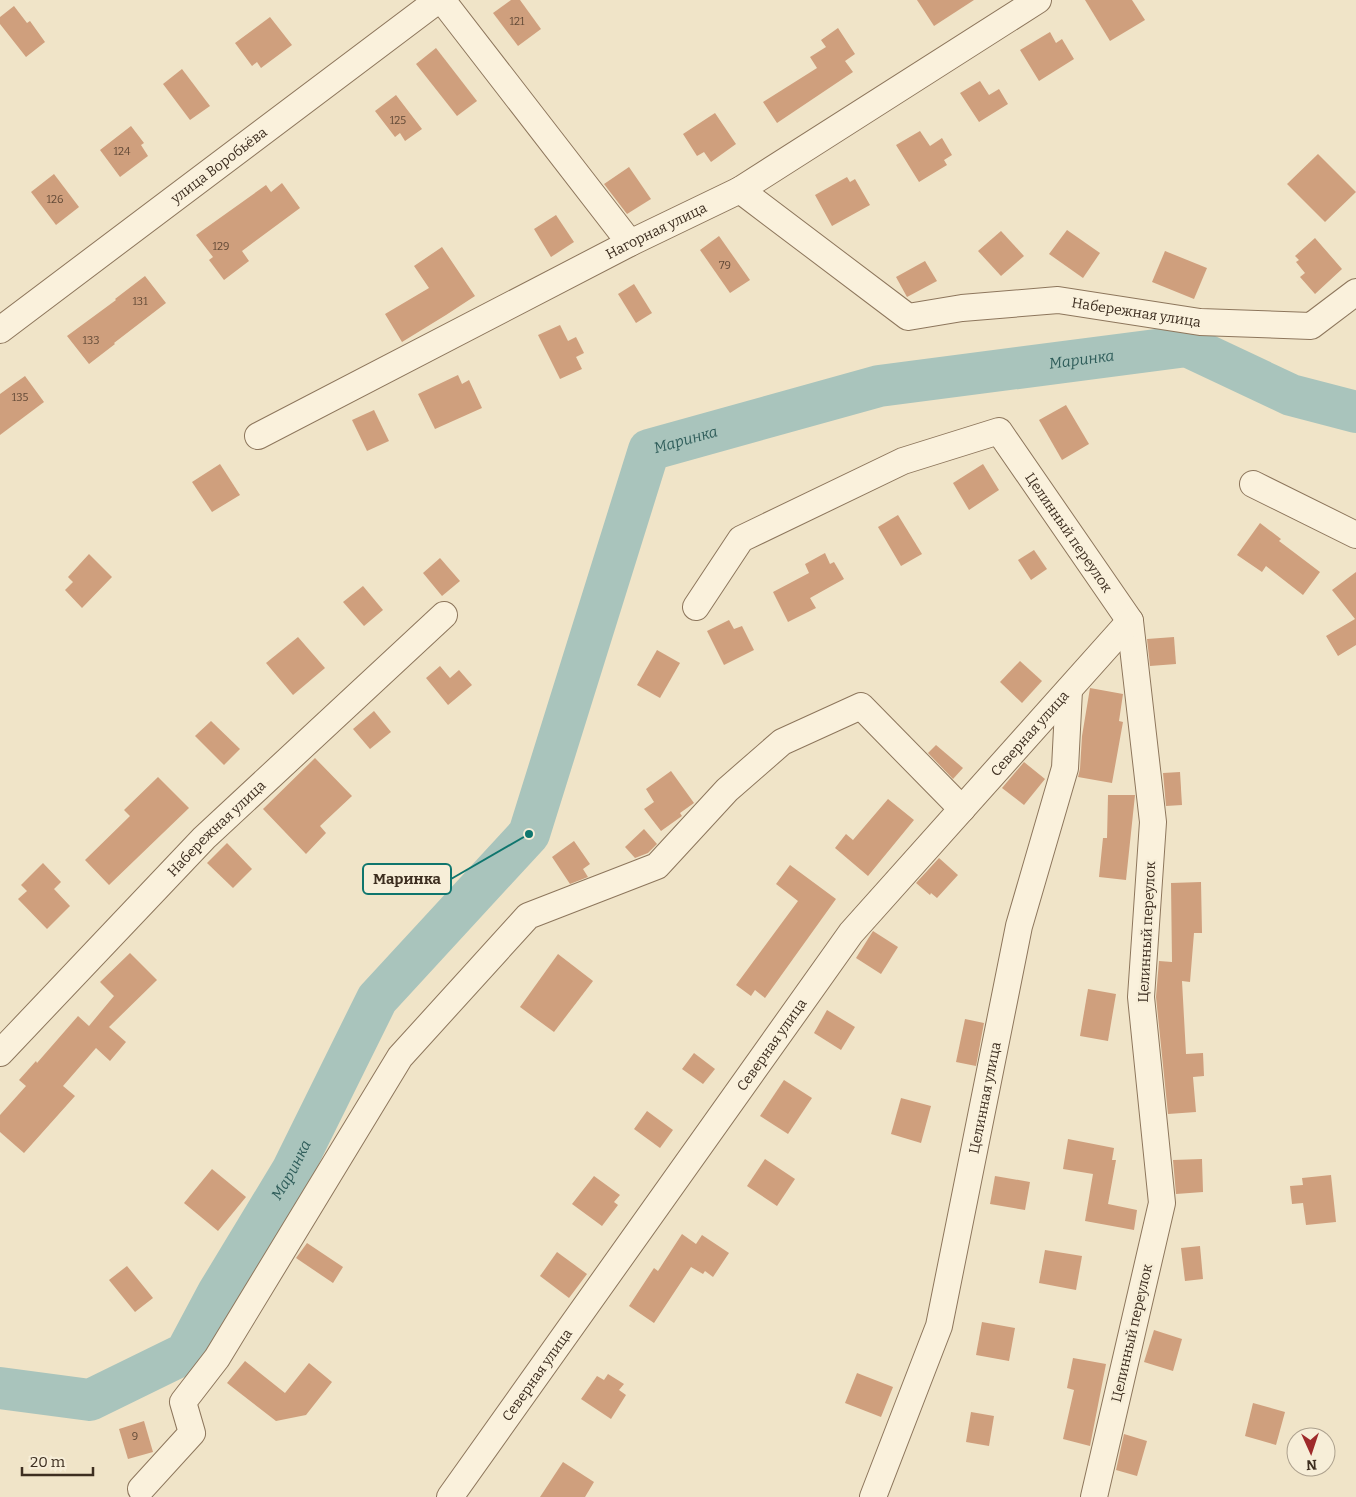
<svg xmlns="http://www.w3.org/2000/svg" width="1356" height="1497" font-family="Bitter,serif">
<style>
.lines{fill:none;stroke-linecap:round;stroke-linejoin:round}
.river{stroke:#a9c4bc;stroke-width:42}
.building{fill:#cf9f7d}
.street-casing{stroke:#8d765c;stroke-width:28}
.street{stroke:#faf1dc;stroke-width:26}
.labels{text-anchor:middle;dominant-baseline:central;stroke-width:5;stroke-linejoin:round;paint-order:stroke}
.number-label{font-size:11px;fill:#624a37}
.street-label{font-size:14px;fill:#3d2e20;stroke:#f7eed8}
.water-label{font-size:15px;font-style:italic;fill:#2f5d5a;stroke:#f7eed8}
.leader{fill:none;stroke:#0f766e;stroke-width:2}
.callout-dot{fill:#0f766e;stroke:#f7eed8;stroke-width:2}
.callout{fill:#f7eed8;stroke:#0f766e;stroke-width:2}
.callout-label{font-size:15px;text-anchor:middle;font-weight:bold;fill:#3d2e20}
</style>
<rect width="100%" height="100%" fill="#f0e4c8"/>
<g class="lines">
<path class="river" id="s1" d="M0,1388L90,1400L186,1353L218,1293L292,1171L377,999L529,834L649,450L879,386L1187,346L1291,395L1356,412"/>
</g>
<g class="building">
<polygon points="511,0 520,0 541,29 518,46 493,13"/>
<polygon points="917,0 974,0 934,26"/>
<polygon points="1085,0 1132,0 1145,20 1110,41"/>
<polygon points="14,6 27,23 30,21 45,42 26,57 0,24 0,17"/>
<polygon points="270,17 292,45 261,68 257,62 252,66 235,43"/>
<polygon points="838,28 855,54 845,61 853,72 777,123 763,102 817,68 810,57 826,47 821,40"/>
<polygon points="1050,32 1056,43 1062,39 1074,59 1039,81 1020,50"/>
<polygon points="436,48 477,101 457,116 416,64"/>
<polygon points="182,69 210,106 190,120 163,84"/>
<polygon points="980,81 989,95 999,89 1008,104 979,122 960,93"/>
<polygon points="396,95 422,129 405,141 400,133 395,137 375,111"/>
<polygon points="715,113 736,144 711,162 704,152 697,156 683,134"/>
<polygon points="131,126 144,143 141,145 148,156 120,177 100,150"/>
<polygon points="920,131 930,146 942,138 952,155 944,160 947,165 919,182 896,145"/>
<polygon points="1318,154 1356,192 1325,222 1287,184"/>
<polygon points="629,167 651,199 627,214 604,184"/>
<polygon points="54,174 79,207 56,225 31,192"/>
<polygon points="847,177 850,182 855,179 870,205 832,226 815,195"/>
<polygon points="282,183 300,208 242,251 249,261 224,280 209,260 213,257 196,235 266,185 271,192"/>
<polygon points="556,215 574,242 551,257 534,229"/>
<polygon points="1067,230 1100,253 1083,278 1049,254"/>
<polygon points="1001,231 1024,256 1001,276 978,251"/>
<polygon points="719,236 750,280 730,293 700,250"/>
<polygon points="1315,238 1342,269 1315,294 1300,277 1305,273 1296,262 1299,260 1295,256"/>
<polygon points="442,247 475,296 446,315 402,342 385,314 429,288 414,266"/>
<polygon points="1165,251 1207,268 1194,299 1152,282"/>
<polygon points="925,261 937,281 907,297 896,277"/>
<polygon points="145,276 166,303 114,343 115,344 89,364 67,336 116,300 115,299"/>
<polygon points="634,284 652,313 636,323 618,294"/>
<polygon points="560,325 568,341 576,337 584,353 576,357 582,369 560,379 538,335"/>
<polygon points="458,375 462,384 469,380 482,408 435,429 418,394"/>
<polygon points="25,376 44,402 0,435 0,394"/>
<polygon points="1066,405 1089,444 1062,460 1039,420"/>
<polygon points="374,410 389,441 367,451 352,420"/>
<polygon points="220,464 240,495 212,512 192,482"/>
<polygon points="983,464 999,490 969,510 953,483"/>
<polygon points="898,515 922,554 901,566 878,527"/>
<polygon points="1260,523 1281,539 1279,541 1320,572 1303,595 1266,566 1262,572 1237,555"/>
<polygon points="1034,550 1047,569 1031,580 1018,560"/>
<polygon points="825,553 830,564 834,562 844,579 810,598 816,608 788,622 773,592 809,573 805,564"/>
<polygon points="89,554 112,577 82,608 65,590 73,582 68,577"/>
<polygon points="440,558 460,581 442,596 423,573"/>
<polygon points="1356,572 1356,645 1338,656 1326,636 1355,619 1332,590"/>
<polygon points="363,586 383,610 364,626 343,602"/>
<polygon points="729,620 734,629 742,626 754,650 724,665 707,631"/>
<polygon points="298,637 325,668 293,695 266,663"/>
<polygon points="1174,637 1176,664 1150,666 1147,639"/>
<polygon points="657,650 680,663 660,698 637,685"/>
<polygon points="1020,661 1042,681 1022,703 1000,682"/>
<polygon points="440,666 450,678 459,670 472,685 448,705 426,678"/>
<polygon points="1090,688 1123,694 1119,721 1123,722 1112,783 1078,777 1080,769 1082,736"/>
<polygon points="374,711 391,732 370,749 353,729"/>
<polygon points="211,721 240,749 224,765 195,736"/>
<polygon points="936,745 963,768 953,779 928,753"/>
<polygon points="315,758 352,796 320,826 326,833 306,854 263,809"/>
<polygon points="1024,762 1045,779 1024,805 1002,788"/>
<polygon points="671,771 694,803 680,813 682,816 661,831 644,809 654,802 646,789"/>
<polygon points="1180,772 1182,805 1166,806 1163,773"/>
<polygon points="158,777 189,808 109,885 85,860 130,816 124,810"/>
<polygon points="1108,795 1135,795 1126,880 1099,877 1103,838 1107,838"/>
<polygon points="888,799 914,820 868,876 835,848 846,834 853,840"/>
<polygon points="644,829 657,844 648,853 635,858 625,847"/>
<polygon points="574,841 590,864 583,869 588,877 570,884 552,857"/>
<polygon points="227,843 252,869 233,888 207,863"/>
<polygon points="939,858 958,875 937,898 931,893 930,895 916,883"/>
<polygon points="43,863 61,882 54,889 70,906 47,929 18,899 27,891 21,885"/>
<polygon points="790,865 836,899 765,998 755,990 751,996 736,985 798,901 776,884"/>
<polygon points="1201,882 1202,933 1194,933 1190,982 1182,981 1186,1054 1203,1053 1204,1076 1193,1077 1196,1112 1168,1114 1156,997 1159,961 1172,962 1171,883"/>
<polygon points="873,931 898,947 881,974 856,958"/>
<polygon points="130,953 157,980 109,1027 126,1042 110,1061 96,1048 63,1086 75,1096 24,1153 0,1132 0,1115 26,1086 19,1080 36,1061 37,1063 78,1016 89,1026 114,996 100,982"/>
<polygon points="558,954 593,981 554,1032 520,1007"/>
<polygon points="1088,989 1116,994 1108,1041 1080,1036"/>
<polygon points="827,1010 855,1027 841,1050 814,1033"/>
<polygon points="965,1019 984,1023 976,1066 956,1062"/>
<polygon points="694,1053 715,1069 703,1084 682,1069"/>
<polygon points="784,1080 812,1098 788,1134 760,1116"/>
<polygon points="901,1098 931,1106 921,1143 891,1134"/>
<polygon points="647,1111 673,1130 660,1148 634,1129"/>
<polygon points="1068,1139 1114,1148 1112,1160 1116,1160 1108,1204 1137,1210 1134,1230 1085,1221 1093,1174 1063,1169"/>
<polygon points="765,1159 795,1179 777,1206 747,1186"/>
<polygon points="1202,1159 1203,1192 1176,1194 1173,1160"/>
<polygon points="212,1169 246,1197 218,1231 184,1203"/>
<polygon points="1331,1175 1336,1222 1306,1225 1303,1203 1292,1204 1290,1186 1303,1185 1302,1178"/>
<polygon points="594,1176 620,1195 614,1202 618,1205 602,1226 572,1204"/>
<polygon points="995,1176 1030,1182 1025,1210 990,1204"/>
<polygon points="682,1234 696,1244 702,1235 729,1253 713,1277 705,1271 703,1274 691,1267 654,1323 629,1306 654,1268 658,1271"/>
<polygon points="307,1243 343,1267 333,1283 296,1258"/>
<polygon points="1200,1246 1203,1279 1185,1281 1181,1248"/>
<polygon points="1045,1250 1082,1256 1076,1290 1039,1283"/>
<polygon points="557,1252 587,1274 569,1298 540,1276"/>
<polygon points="127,1266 153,1298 135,1312 109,1280"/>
<polygon points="982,1322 1015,1328 1009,1361 976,1355"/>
<polygon points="1154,1330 1182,1339 1173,1371 1144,1362"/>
<polygon points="1073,1358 1106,1364 1090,1446 1063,1439 1074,1390 1067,1388"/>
<polygon points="245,1361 285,1393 309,1363 332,1382 306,1415 276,1421 227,1383"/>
<polygon points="857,1373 893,1387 881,1417 845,1403"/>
<polygon points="608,1374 624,1384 619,1390 626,1395 611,1419 581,1399 597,1376 604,1380"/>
<polygon points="1253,1403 1285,1412 1276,1445 1245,1436"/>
<polygon points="971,1412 994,1416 989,1446 966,1442"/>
<polygon points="144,1421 153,1452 128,1459 119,1429"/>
<polygon points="1124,1434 1147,1441 1137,1476 1116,1470"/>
<polygon points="563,1462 594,1482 585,1497 540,1497"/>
</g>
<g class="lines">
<g class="street-casing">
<g id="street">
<polyline points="442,0 630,243"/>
<path id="s2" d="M740,190L908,317L962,308L1058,300L1200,322L1311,326L1356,292"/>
<path id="s3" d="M0,330L438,0"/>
<path id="s4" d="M258,436L630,243L740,190L1038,0"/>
<polyline points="1253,484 1356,535"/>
<path id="s5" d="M696,607L741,539L903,461L999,431L1130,621L1153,822L1141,997L1162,1203L1094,1497"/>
<path id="s6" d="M0,1053L204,838L444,615"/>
<polyline points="141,1489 192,1433 183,1402 217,1358 400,1057 528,916 657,866 727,790 782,742 861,706 962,809"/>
<path id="s7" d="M450,1497L851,933L1130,621"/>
<path id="s8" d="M873,1497L939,1326L1019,926L1065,768L1069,690"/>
</g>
</g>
<use href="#street" class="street"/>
</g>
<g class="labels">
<g class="number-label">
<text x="517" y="21">121</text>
<text x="398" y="120">125</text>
<text x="122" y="151">124</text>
<text x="55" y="199">126</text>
<text x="221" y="246">129</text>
<text x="725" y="265">79</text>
<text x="140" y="301">131</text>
<text x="91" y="340">133</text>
<text x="20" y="397">135</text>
<text x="135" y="1436">9</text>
</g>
<g class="street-label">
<text stroke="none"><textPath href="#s3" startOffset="274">улица Воробьёва</textPath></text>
<text stroke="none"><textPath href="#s4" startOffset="448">Нагорная улица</textPath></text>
<text stroke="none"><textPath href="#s2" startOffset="441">Набережная улица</textPath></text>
<text stroke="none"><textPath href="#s5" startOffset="485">Целинный переулок</textPath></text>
<text stroke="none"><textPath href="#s7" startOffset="960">Северная улица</textPath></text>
<text stroke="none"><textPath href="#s6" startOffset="312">Набережная улица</textPath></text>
<text transform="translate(1147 932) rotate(-87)">Целинный переулок</text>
<text stroke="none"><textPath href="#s7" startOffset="555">Северная улица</textPath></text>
<text stroke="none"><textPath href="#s8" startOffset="416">Целинная улица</textPath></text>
<text transform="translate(1132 1333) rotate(-77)">Целинный переулок</text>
<text stroke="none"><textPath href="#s7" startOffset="150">Северная улица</textPath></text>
</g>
<g class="water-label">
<text stroke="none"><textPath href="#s1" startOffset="1670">Маринка</textPath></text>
<text stroke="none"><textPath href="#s1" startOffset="1265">Маринка</textPath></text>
<text stroke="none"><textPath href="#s1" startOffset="409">Маринка</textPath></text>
</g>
</g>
<path class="leader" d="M529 834L451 879"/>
<circle class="callout-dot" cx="529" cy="834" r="5"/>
<rect class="callout" x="363" y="864" width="88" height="30" rx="5"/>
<g class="callout-label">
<text x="407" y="884">Маринка</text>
</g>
<g transform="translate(1311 1452) rotate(177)"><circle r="24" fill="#f7eed8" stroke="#ada18e"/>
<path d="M0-4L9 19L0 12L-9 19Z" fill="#9e2a2b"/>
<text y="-8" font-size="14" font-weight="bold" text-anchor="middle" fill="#3d2e20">N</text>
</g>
<path d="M22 1467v8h71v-8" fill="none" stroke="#3d2e20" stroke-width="2.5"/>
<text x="30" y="1467" font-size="15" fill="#3d2e20" stroke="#f7eed8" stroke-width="4" paint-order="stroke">20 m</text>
</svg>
